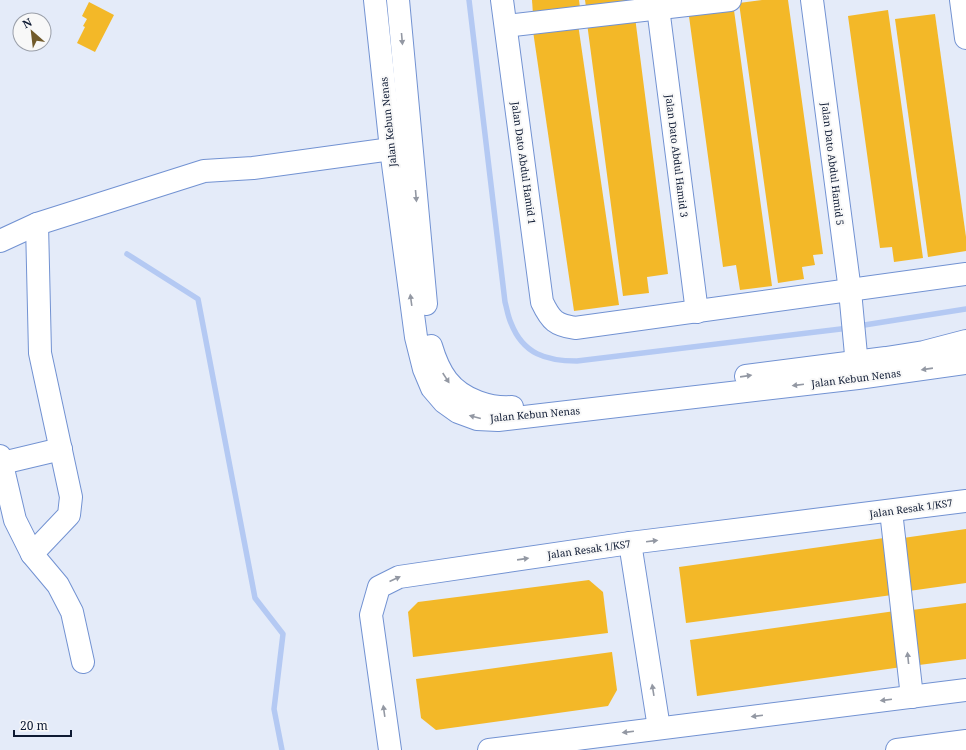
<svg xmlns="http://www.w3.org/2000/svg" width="966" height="750" font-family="'Noto Serif',serif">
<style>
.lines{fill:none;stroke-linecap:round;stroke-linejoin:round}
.stream{stroke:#b4c9f3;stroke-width:5.5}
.building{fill:#f3b828}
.minor-casing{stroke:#7292d2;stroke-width:24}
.minor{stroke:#fff;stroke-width:22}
.oneway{fill:#9398a3}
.labels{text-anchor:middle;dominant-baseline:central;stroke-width:4;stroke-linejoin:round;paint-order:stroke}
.street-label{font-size:10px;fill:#0e1a33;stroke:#f8f8f8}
</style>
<rect width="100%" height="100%" fill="#e4ebf9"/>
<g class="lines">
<g class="stream">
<path d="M469,0L505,302C507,309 508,317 511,323C523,354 546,361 577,361L849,328"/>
<polyline points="127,254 198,299 255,598 283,634 274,709 282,750"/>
<polyline points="858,326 966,309"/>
</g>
</g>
<g class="building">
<polygon points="532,0 579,0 580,8 533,14"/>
<polygon points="585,0 629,0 629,1 586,7"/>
<polygon points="762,0 788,0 823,254 813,255 815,265 802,267 804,279 778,283 739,3"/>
<polygon points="89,2 114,15 95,52 77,43 85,27 83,26 87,19 82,16"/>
<polygon points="733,3 772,286 740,290 736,265 723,267 688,9"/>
<polygon points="888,10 923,258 894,262 892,247 880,248 848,16"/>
<polygon points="935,14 966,237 966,251 928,257 895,19"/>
<polygon points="635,17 668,274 647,277 649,293 623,296 587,23"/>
<polygon points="578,24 619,305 574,311 533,31"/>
<polygon points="966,529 966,583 909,591 903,538"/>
<polygon points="884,538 892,595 686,623 679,567"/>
<polygon points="589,580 603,592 608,633 413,657 408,612 418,602"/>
<polygon points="966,603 966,659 919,665 912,610"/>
<polygon points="895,611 902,667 697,696 690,640"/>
<polygon points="612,652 617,690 608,706 436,730 421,718 416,679"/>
</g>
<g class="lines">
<g class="minor-casing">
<g id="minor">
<polyline points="375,0 391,149 416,337 424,369 432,388 444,402 458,412 477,419 498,420 858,378 966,363"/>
<polyline points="398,0 426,304"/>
<path d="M502,0L542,302C551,321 556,325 575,328L966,274"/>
<polyline points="657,0 697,312"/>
<polyline points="812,0 850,291 858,376"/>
<polyline points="961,0 966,38"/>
<polyline points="506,26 730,0"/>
<polyline points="0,241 37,224 204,171 253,168 391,149"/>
<path d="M431,346C439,373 450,392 478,402C489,406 500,408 512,407"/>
<polyline points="746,376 886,358 924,352 966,341"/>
<polyline points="0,456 15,520 32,554 58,585 72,612 83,662"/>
<polyline points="2,463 61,449"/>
<polyline points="891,511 912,697"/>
<polyline points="630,543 659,728"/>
<polyline points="32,554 69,515 71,497 40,353 37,224"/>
<polyline points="390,750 371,615 379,587 399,577 630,543 966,501"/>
<polyline points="489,750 966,690"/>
<polyline points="897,750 966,741"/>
</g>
</g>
<use href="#minor" class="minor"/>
</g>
<defs><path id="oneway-solid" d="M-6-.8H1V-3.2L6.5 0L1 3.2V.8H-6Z"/></defs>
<g class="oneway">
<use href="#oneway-solid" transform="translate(402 39) rotate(85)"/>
<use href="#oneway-solid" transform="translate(416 196) rotate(85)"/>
<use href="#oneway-solid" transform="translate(411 300) rotate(-98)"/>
<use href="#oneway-solid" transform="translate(927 369) rotate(172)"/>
<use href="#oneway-solid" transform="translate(746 376) rotate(-8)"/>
<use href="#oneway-solid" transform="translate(446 378) rotate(57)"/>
<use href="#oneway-solid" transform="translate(798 385) rotate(173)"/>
<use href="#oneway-solid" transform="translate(475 417) rotate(-165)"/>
<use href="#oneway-solid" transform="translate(652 541) rotate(-7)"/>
<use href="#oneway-solid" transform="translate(523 559) rotate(-8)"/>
<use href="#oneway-solid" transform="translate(395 579) rotate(-24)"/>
<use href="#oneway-solid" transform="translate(908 658) rotate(-96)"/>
<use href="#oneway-solid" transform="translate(653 690) rotate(-99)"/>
<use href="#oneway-solid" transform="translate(886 700) rotate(173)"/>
<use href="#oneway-solid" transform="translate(384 711) rotate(-98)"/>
<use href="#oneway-solid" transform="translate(757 716) rotate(173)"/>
<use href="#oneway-solid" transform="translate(628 732) rotate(173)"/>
</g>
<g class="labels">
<g class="street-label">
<text transform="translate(388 122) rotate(-96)">Jalan Kebun Nenas</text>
<text transform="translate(677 156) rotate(83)">Jalan Dato Abdul Hamid 3</text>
<text transform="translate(524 163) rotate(82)">Jalan Dato Abdul Hamid 1</text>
<text transform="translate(833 164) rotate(83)">Jalan Dato Abdul Hamid 5</text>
<text transform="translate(856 378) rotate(-7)">Jalan Kebun Nenas</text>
<text transform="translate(535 414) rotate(-5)">Jalan Kebun Nenas</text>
<text transform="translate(911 508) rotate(-8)">Jalan Resak 1/KS7</text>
<text transform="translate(589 549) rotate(-8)">Jalan Resak 1/KS7</text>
</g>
</g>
<g transform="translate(32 32) rotate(332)"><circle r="19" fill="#f8f8f8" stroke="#9a9fa9"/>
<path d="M0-3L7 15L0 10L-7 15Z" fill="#715a2a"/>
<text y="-6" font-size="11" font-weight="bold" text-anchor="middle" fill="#0e1a33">N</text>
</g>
<path d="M14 730v6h57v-6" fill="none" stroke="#0e1a33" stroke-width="2"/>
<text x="20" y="730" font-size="12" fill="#0e1a33" stroke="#f8f8f8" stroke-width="3" paint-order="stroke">20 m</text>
</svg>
